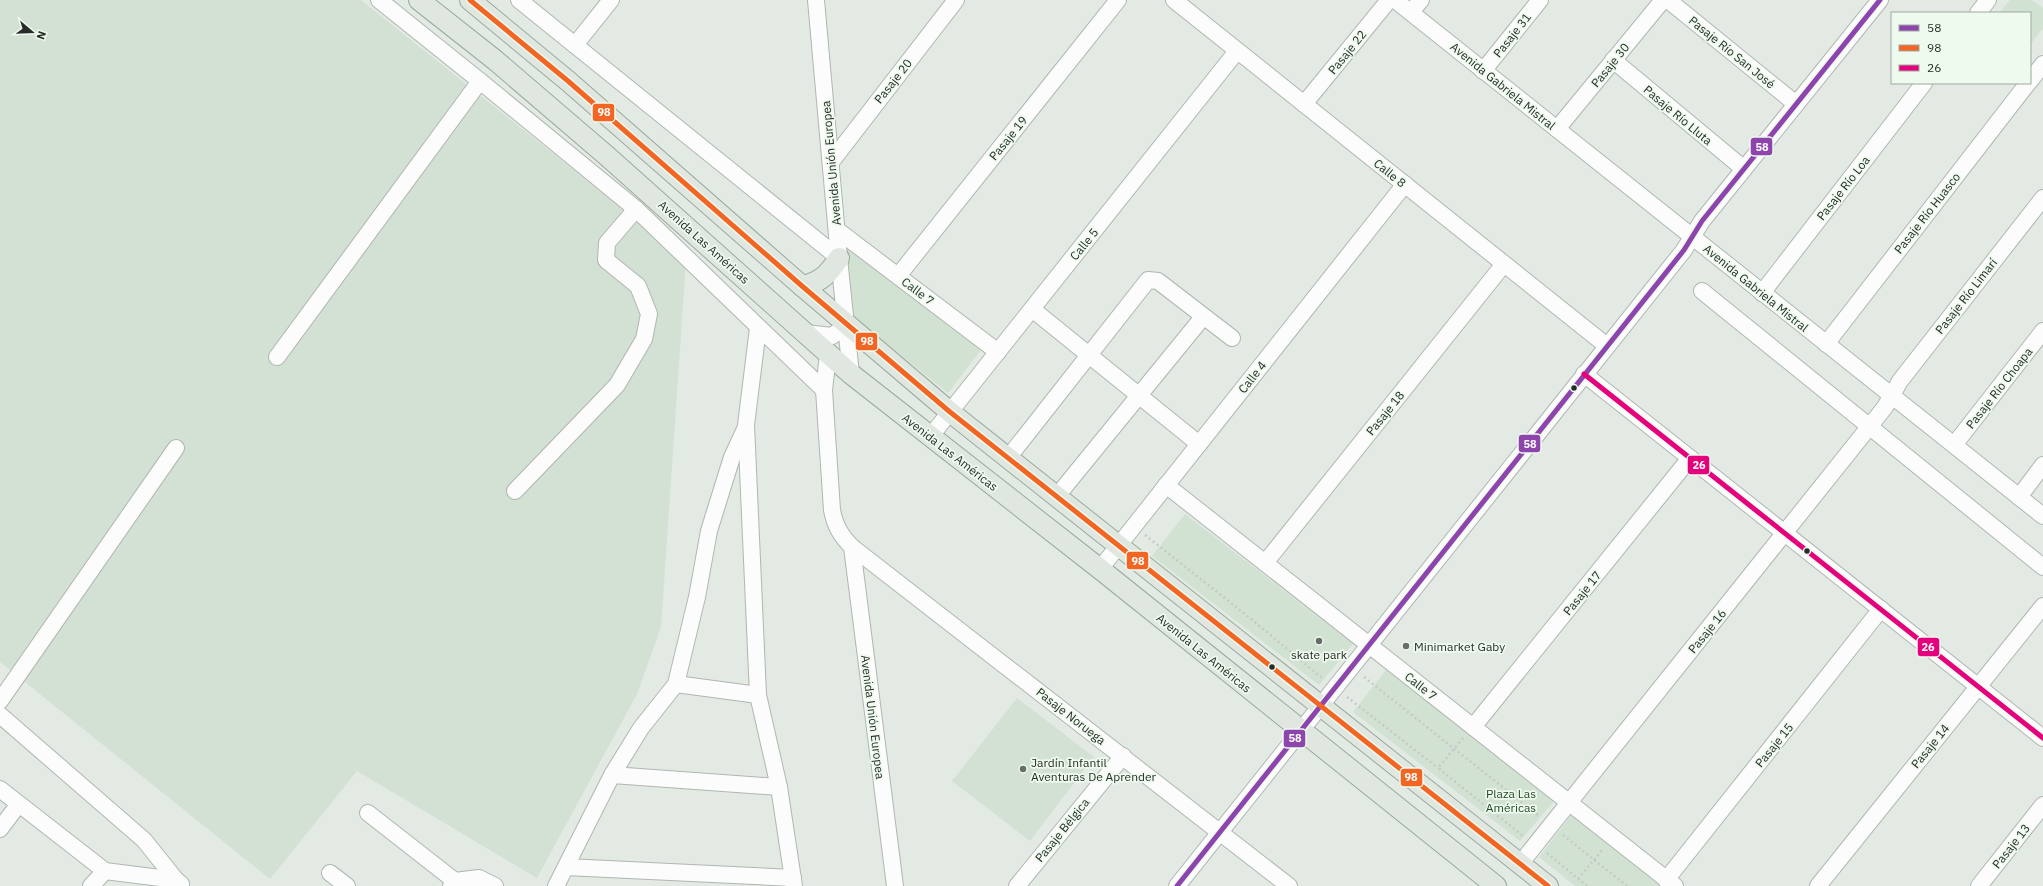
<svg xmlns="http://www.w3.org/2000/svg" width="2043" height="886" font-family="'IBM Plex Sans',sans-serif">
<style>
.built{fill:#d3e0d4}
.green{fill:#d1e2d2}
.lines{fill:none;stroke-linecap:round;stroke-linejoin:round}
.minor-casing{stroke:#b0b6b1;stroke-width:18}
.major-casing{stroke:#99aa9b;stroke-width:22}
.path{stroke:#c6c9c7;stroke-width:2.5;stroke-dasharray:2 3;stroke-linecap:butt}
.minor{stroke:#fbfcfb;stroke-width:16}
.major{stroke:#e0e7e1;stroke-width:20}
.bus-1-casing{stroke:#eefaee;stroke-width:8}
.bus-2-casing{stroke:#eefaee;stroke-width:8}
.bus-3-casing{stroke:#eefaee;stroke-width:8}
.bus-1{stroke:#8e44ad;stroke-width:5}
.bus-2{stroke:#f26522;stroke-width:5}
.bus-3{stroke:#e5007d;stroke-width:5}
.bus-dot{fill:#282c28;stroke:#eefaee;stroke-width:1.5}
.poi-dot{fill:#696e6a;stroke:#eefaee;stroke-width:1.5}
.labels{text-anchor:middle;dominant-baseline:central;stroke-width:3.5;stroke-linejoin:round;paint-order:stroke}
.street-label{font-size:12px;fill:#282c28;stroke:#eefaee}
.poi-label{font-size:12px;fill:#282c28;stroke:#eefaee;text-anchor:start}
.park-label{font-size:12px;fill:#234a27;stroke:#eefaee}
.line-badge{stroke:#eefaee;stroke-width:1.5}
.badge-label{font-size:11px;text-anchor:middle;font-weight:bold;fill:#fff}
</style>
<rect width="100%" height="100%" fill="#e3eae4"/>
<g class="built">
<polygon points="0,0 361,0 686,260 661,627 637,694 537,878 357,771 270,879 0,662"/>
<polygon points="1017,698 1094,757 1030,841 952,781"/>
</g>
<g class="green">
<polygon points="2010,0 2032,0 2043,8 2043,28 2030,45 2030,13 1999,13"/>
<polygon points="844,242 981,350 948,393 854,318"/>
<polygon points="1185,514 1353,644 1319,685 1152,556"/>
<polygon points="1386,670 1555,800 1520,841 1353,712"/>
<polygon points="1573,813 1668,886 1575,886 1539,857"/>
</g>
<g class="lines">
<g class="minor-casing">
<g id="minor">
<polyline points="379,0 480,81 636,209 824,390"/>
<polyline points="519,0 839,258"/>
<polyline points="816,0 839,258 851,374"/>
<polyline points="1174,0 1607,346"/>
<polyline points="1395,0 2043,516"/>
<polyline points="1668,0 1796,104"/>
<polyline points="1411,12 1421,0"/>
<polyline points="1978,13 1988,0"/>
<polyline points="575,45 611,0"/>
<polyline points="1613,60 1744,169"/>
<polyline points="1483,71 1540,0"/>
<polyline points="2030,81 2043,64"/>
<polyline points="1304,104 1389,0"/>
<polyline points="1557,129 1663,0"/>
<polyline points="831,162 956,0"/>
<polyline points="837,230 998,352"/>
<polyline points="898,276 1118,0"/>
<polyline points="1702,291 2043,567"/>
<polyline points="1762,293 1924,83"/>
<polyline points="1032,309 1199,444"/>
<polyline points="758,328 746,425 758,695 779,787 794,886"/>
<polyline points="805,333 832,336 847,325"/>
<polyline points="1826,344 2028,83"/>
<path d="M828,354L824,390L832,510C835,526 841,536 852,547L1289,886"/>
<polyline points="277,357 480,81"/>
<polyline points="1584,374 2043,738"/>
<polyline points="930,437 1237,51"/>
<polyline points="1954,445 2043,331"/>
<polyline points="1008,458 1148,280 1158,281 1232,338"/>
<polyline points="1166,485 1675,886"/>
<polyline points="515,491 617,385 644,339 649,314 638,286 606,260 607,243 636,209"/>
<polyline points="1057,496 1203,317"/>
<polyline points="2019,497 2043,465"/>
<polyline points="852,547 895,886"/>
<polyline points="1265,563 1504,264"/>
<polyline points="1100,569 1405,184"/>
<polyline points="676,684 758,695"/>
<polyline points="0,701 176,448"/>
<polyline points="0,715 144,840 176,880"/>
<polyline points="1473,727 1690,458"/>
<polyline points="612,775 779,787"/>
<polyline points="0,789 105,871 176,880 181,884"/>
<polyline points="368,813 455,881"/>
<polyline points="0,829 18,805"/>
<polyline points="1520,864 1885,407 1900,381 2043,198"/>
<polyline points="566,867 793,878"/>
<polyline points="330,873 347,886"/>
<polyline points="1666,880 1881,609"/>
<polyline points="91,886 105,871"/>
<polyline points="451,886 455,881 479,878 495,886"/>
<polyline points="556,886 612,775 641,728 676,684 697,597 709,531 732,457 745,429"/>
<polyline points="1017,886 1123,756"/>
<polyline points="1177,886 1684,250 1702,221 1880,0"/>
<polyline points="1818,886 2043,606"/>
<polyline points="1979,886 2043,805"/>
</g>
</g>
<g class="major-casing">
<g id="major">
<polyline points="419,0 495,60 607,156 851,374 1100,569 1496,886"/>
<polyline points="470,0 568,81 802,286 950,412 1548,886"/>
<path d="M802,286C821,283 829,273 839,258"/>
</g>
</g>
<g class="path">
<polyline points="1145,535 1250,618 1322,678"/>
<polyline points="1364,677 1539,816"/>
<polyline points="1347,697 1438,768"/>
<polyline points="1463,738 1438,768 1523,836"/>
<polyline points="1563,835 1627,886"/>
<polyline points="1547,853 1587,886"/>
<polyline points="1578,879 1603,849"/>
</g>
<use href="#minor" class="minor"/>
<use href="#major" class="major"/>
<g class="bus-1-casing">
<polyline id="bus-1" points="1177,886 1684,250 1702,221 1880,0"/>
</g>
<g class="bus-2-casing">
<polyline id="bus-2" points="470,0 568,81 802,286 950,412 1548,886"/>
</g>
<g class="bus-3-casing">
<polyline id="bus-3" points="1584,374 2043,738"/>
</g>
<use href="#bus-1" class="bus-1"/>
<use href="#bus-2" class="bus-2"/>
<use href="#bus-3" class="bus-3"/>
</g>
<g class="bus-dot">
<circle cx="1574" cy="388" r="3.5"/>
<circle cx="1807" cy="551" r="3.5"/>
<circle cx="1272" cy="667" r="3.5"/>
</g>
<g class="poi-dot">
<circle cx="1319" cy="641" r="4"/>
<circle cx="1406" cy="646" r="4"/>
<circle cx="1023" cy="769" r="4"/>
</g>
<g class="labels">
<g class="street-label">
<text transform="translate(1512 35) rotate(-52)">Pasaje 31</text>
<text transform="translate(1347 52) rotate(-51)">Pasaje 22</text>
<text transform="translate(1732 52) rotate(39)">Pasaje Río San José</text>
<text transform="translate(1610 65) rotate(-51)">Pasaje 30</text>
<text transform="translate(893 81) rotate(-52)">Pasaje 20</text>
<text transform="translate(1503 86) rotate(39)">Avenida Gabriela Mistral</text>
<text transform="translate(1678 115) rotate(40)">Pasaje Río Lluta</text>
<text transform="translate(1008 138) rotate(-51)">Pasaje 19</text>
<text transform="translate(831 163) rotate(-95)">Avenida Unión Europea</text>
<text transform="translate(1390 173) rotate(39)">Calle 8</text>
<text transform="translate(1843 188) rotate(-52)">Pasaje Río Loa</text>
<text transform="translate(1927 213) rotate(-52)">Pasaje Río Huasco</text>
<text transform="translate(704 242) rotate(42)">Avenida Las Américas</text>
<text transform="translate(1084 244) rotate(-51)">Calle 5</text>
<text transform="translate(1756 288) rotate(39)">Avenida Gabriela Mistral</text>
<text transform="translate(918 291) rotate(37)">Calle 7</text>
<text transform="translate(1966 296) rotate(-52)">Pasaje Río Limarí</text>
<text transform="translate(1252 377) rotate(-52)">Calle 4</text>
<text transform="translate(1999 388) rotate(-52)">Pasaje Río Choapa</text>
<text transform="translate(1385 413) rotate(-51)">Pasaje 18</text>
<text transform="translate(950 452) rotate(38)">Avenida Las Américas</text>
<text transform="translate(1582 593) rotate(-51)">Pasaje 17</text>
<text transform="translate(1707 631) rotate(-51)">Pasaje 16</text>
<text transform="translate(1204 653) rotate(39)">Avenida Las Américas</text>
<text transform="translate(1421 686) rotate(38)">Calle 7</text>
<text transform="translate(1071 716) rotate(38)">Pasaje Noruega</text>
<text transform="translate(873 717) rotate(83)">Avenida Unión Europea</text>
<text transform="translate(1774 745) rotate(-51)">Pasaje 15</text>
<text transform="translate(1930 746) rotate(-51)">Pasaje 14</text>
<text transform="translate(1062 830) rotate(-51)">Pasaje Bélgica</text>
<text transform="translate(2011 846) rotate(-52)">Pasaje 13</text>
</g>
<g class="poi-label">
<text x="1414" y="646">Minimarket Gaby</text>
<text x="1319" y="654" text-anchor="middle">skate park</text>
<text x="1031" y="762">Jardín Infantil<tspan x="1031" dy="14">Aventuras De Aprender</tspan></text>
</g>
<g class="park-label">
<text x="1511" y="793">Plaza Las<tspan x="1511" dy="14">Américas</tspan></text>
</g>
</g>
<g class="line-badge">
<rect x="592" y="103" width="23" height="19" rx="4" fill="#f26522"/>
<rect x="1750" y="137" width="23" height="19" rx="4" fill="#8e44ad"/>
<rect x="855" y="332" width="23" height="19" rx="4" fill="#f26522"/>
<rect x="1518" y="434" width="23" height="19" rx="4" fill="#8e44ad"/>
<rect x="1687" y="455" width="23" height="20" rx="4" fill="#e5007d"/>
<rect x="1126" y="551" width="23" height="19" rx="4" fill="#f26522"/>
<rect x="1917" y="637" width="23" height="20" rx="4" fill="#e5007d"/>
<rect x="1283" y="729" width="23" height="19" rx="4" fill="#8e44ad"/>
<rect x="1400" y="768" width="23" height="19" rx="4" fill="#f26522"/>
</g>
<g class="badge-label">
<text x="604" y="116">98</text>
<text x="1762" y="151">58</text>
<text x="867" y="345">98</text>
<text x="1530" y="448">58</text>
<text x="1699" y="469">26</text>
<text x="1138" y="565">98</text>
<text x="1928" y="651">26</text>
<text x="1295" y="742">58</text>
<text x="1411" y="781">98</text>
</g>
<rect x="1891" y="12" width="140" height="72" fill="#eefaee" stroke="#9fa89f"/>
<rect x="1899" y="25" width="20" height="6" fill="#8e44ad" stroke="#9fa89f"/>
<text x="1927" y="32" font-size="12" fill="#282c28">58</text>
<rect x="1899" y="45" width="20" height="6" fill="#f26522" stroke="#9fa89f"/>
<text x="1927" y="52" font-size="12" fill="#282c28">98</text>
<rect x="1899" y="65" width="20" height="6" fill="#e5007d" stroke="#9fa89f"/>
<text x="1927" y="72" font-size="12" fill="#282c28">26</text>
<g transform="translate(32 32) rotate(109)" stroke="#eefaee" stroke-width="3" paint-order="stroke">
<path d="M0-3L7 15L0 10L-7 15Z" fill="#282c28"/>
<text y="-6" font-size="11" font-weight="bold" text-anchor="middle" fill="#282c28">N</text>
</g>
</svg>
